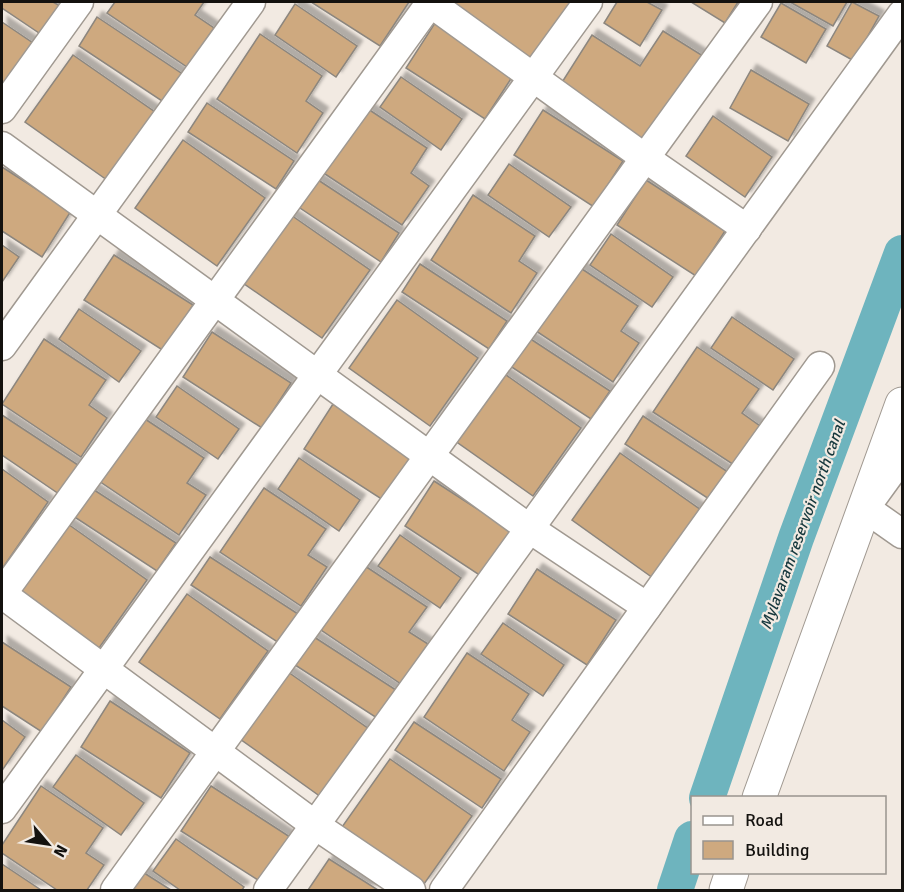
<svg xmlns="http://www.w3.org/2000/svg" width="904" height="892" font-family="Signika,sans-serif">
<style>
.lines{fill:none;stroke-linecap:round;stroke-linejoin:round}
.canal{stroke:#6eb4be;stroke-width:36}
.building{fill:#cea97f;stroke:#8c867e;stroke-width:1.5;filter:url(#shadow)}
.street-casing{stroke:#a09991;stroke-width:31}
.secondary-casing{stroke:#a09991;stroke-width:35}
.street{stroke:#fff;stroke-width:28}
.secondary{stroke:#fff;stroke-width:33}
.labels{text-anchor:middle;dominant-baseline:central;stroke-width:4.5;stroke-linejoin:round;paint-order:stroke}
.water-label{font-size:16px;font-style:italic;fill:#16383d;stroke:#f2eae2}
</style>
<defs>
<filter id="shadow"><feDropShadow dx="5.5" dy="-5.5" stdDeviation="1.5" flood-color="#0004"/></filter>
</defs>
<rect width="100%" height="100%" fill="#f2eae2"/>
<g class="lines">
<g class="canal">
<polyline points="707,798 796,538 902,253"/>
<polyline points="675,890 692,839"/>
</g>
</g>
<g class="building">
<polygon points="2,2 53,2 60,6 42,35 2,8"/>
<polygon points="115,2 204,2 195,15 214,28 187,67 107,13"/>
<polygon points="311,2 409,2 380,46"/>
<polygon points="448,2 572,2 533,61"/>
<polygon points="617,2 647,2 662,10 640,46 604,23"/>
<polygon points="691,2 738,2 725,23"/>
<polygon points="790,2 847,2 833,26"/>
<polygon points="852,2 879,16 854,61 827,46"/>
<polygon points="781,3 826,29 806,63 761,37"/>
<polygon points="295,4 357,46 336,77 275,35"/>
<polygon points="97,17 184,75 165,103 79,46"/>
<polygon points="2,22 33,43 2,90"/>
<polygon points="435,23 514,74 485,119 406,68"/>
<polygon points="663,31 703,56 646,144 559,87 592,35 640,66"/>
<polygon points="260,34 322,76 306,101 323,113 297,153 217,99"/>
<polygon points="73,55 155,112 107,180 25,122"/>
<polygon points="751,70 809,104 788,141 730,108"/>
<polygon points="401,77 462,119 441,150 380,107"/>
<polygon points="207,103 294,161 276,189 188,132"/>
<polygon points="365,107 427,148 411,173 429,186 402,225 322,172"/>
<polygon points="543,110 623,161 594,207 514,155"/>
<polygon points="713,116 772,157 745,197 686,156"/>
<polygon points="183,140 265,198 217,266 135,208"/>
<polygon points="509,164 571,207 549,237 488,195"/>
<polygon points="2,167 71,211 42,257 2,231"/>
<polygon points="312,176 399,233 381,262 294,204"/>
<polygon points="646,180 725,231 696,276 617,225"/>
<polygon points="473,195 535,236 519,261 537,273 511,313 431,260"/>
<polygon points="288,213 370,270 322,338 240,281"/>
<polygon points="611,234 673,277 652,307 590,265"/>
<polygon points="2,245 19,257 2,282"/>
<polygon points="114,255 193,305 164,351 84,300"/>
<polygon points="420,264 507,321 489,349 402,292"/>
<polygon points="576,265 638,306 621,331 639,343 613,382 533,329"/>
<polygon points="397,300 478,358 430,426 349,368"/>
<polygon points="79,309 141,351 119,382 59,339"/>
<polygon points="732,317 794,359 773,390 711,348"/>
<polygon points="212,332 291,383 262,428 183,377"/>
<polygon points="523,334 610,391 591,419 504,362"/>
<polygon points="44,339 106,380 89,405 107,418 81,457 2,404"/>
<polygon points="697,347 759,389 742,413 760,426 734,465 653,412"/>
<polygon points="499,370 581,428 533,496 451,438"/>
<polygon points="177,386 239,429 218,459 156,417"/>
<polygon points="333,404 412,455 383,500 304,449"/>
<polygon points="2,415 78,465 59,494 2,455"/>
<polygon points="643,416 731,474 712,501 625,444"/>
<polygon points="142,417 204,458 187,483 206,495 179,535 99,481"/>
<polygon points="620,453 701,510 653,578 572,520"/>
<polygon points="299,458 360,500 339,531 278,489"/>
<polygon points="2,469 48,502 2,569"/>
<polygon points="434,481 513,532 484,578 405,526"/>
<polygon points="88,486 176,543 157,571 70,514"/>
<polygon points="264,488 326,529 308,555 327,567 301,606 220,552"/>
<polygon points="65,522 147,580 99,648 17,590"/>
<polygon points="400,535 461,578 440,608 378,566"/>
<polygon points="210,557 298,614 279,643 191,585"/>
<polygon points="365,566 427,607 409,632 428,644 401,684 321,630"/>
<polygon points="537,569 616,620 587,665 508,614"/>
<polygon points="187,594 268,651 220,719 139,662"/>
<polygon points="503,623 564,665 543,696 481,654"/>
<polygon points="311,635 399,692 380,720 292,663"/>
<polygon points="2,642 71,687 42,732 2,706"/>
<polygon points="467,653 529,694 512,720 530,732 504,771 424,717"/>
<polygon points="288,672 369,729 321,797 240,739"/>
<polygon points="110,701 190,753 161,798 81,747"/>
<polygon points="2,720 25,737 3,769 2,768"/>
<polygon points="414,722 501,779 482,808 395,750"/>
<polygon points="76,755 144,803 121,835 53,787"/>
<polygon points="390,759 472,816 424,884 342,827"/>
<polygon points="41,786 103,828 86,853 104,865 87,890 57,890 2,853 2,845"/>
<polygon points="211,786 290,837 261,882 181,831"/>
<polygon points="176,839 244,887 242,890 180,890 153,871"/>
<polygon points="329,859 378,890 308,890"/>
<polygon points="2,864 41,890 2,890"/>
<polygon points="141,871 171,890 127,890"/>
</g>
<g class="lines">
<g class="street-casing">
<g id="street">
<polyline points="429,2 645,158 747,229"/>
<polyline points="2,109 79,2"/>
<polyline points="2,146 530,529 647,607"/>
<polyline points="2,346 251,2"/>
<polyline points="902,457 865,508 902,534"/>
<polyline points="2,594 431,2"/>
<polyline points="2,594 315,825 411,890"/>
<polyline points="2,809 588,2"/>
<polyline points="115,890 758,2"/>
<polyline points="268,890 902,14"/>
<polyline points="444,890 820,366"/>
</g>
</g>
<g class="secondary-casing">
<g id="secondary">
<polyline points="759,798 902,404"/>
<polyline points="726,890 732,872"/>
</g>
</g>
<use href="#street" class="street"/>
<use href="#secondary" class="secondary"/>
</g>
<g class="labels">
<g class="water-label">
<text transform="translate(803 525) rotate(-70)">Mylavaram reservoir north canal</text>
</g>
</g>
<rect width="904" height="892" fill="none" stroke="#14120f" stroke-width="6"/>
<rect x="691" y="796" width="195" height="78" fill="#f2eae2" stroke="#99948e" stroke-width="1.5"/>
<rect x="703" y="816" width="30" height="9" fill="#ffffff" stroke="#99948e" stroke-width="1.5"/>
<text x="745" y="826" font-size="18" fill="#14120f">Road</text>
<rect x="703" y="841" width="30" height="18" fill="#cea97f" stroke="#99948e" stroke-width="1.5"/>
<text x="745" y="856" font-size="18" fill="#14120f">Building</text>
<g transform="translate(48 844) rotate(119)" stroke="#f2eae2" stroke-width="4.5" paint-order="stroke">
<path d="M0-4.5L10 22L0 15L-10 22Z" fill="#14120f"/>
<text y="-9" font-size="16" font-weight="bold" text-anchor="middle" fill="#14120f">N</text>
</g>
</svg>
